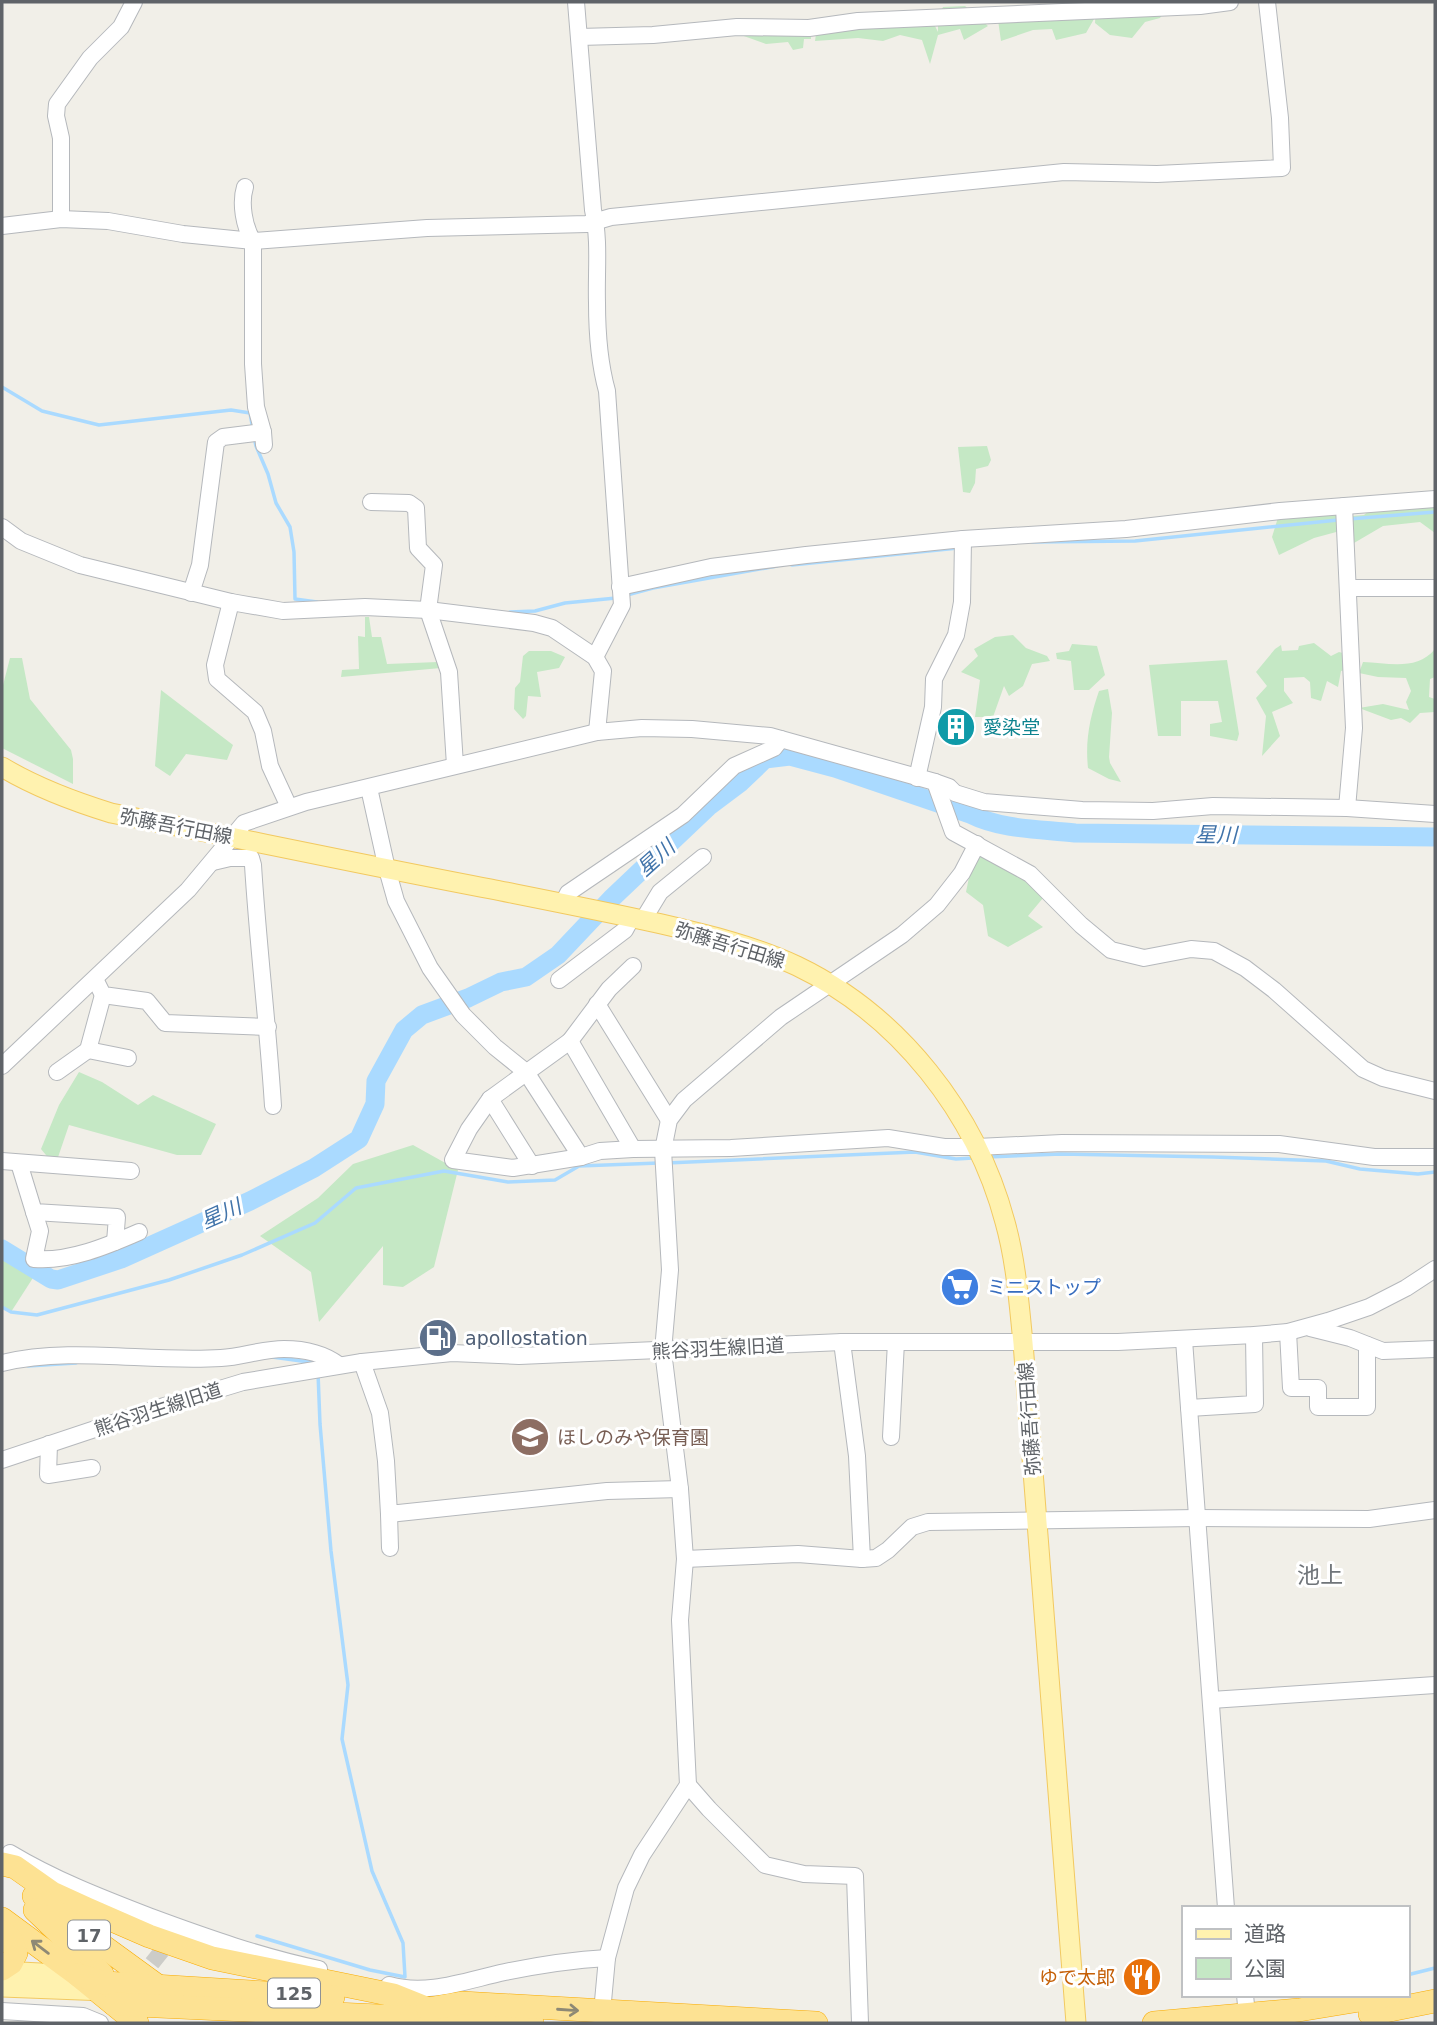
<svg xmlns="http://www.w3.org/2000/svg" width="1437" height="2025" font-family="'DejaVu Sans','Noto Sans JP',sans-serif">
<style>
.green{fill:#c5e8c5}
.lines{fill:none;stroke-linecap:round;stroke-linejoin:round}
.stream{stroke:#aadaff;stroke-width:3.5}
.river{stroke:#aadaff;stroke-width:19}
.minor-tunnel{stroke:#ccccc8;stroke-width:16;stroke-dasharray:16 8;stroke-linecap:butt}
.minor-casing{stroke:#b5b8bc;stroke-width:18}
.major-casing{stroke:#f2c960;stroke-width:21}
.highway-casing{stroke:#f9ab00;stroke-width:24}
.minor{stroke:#fff;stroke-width:16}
.major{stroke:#fff2af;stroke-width:19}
.highway{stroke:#fde293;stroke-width:23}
.oneway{stroke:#8e8975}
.labels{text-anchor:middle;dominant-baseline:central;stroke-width:6;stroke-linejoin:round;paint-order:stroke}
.shield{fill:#fff;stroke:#8f9295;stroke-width:2}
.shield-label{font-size:18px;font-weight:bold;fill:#5f6368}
.culture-label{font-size:19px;fill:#0d838f;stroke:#fff;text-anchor:start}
.street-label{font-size:19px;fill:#5f6368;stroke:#fff}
.shop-label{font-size:19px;fill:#366cbe;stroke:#fff;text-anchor:start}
.service-label{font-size:19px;fill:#4e5e75;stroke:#fff;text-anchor:start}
.education-label{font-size:19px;fill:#785e54;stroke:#fff;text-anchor:start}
.food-label{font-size:19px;fill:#c56008;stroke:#fff;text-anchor:end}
.water-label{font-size:21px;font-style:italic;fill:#4174aa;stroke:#fff}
.quarter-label{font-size:23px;fill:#70757a;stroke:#fff}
</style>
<rect width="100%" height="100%" fill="#f1efe8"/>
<g class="green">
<polygon points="1110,2 1138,2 1167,7 1160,18 1145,22 1132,38 1110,35 1095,23 1096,8"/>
<polygon points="965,6 988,26 964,40 960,29 938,35 930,64 922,40 900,35 883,41 858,38 815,41 817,27 858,30 858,21 934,24 938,32 938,18 943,7"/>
<polygon points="1078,11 1090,11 1094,19 1086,33 1056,40 1052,29 1033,30 1001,41 998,20 1055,12 1071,20"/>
<polygon points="811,32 811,39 804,39 803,48 793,50 788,42 766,44 741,35"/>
<polygon points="987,446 991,460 988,466 976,469 975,483 970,493 963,492 958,447"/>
<polygon points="1435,500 1435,533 1420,522 1383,526 1354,543 1351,516 1364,515 1375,506"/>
<polygon points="1332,507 1343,516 1340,531 1314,538 1279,555 1272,537 1280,511"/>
<polygon points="365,617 369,617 372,637 381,637 387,664 438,662 441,668 341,677 342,670 359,669 358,636 365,637"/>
<polygon points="1013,635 1026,648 1047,656 1050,661 1032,664 1023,686 1009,696 1004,686 993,717 975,717 980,680 961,672 978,656 974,649 995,637"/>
<polygon points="1314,643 1331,656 1339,652 1357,657 1352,668 1341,671 1338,687 1327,681 1321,701 1311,698 1310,682 1304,677 1284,678 1284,691 1293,703 1272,712 1280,736 1262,756 1266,716 1256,698 1267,686 1256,672 1275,649 1281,645 1282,651 1298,650 1299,646"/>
<polygon points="1072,644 1097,646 1105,675 1089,690 1074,690 1071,661 1057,659 1056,653 1069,651"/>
<path d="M1435,649V677L1430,679L1429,697L1435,699V712L1420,713L1410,723L1401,718L1391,720L1359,708L1383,704L1409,710L1406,702L1411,691L1406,678L1378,677L1359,673L1363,662C1389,663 1417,671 1435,649Z"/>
<polygon points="529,651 551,651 565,657 559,668 537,672 541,697 528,696 526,716 523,719 514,709 515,688 520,682 523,656"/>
<polygon points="10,658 22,658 30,699 71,750 73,759 73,784 2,748 2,689"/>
<polygon points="1227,660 1239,734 1237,741 1210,736 1210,724 1222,722 1218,701 1181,701 1181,736 1158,736 1149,665"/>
<path d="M1108,689L1112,713L1109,757L1110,763L1121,782L1109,779L1088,768C1085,740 1090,717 1099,691Z"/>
<polygon points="161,690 233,745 227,760 186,754 170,776 155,766"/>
<polygon points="975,848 1048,892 1028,916 1043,927 1008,947 988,936 983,905 966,892"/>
<polygon points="79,1072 102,1082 138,1105 153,1095 216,1124 201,1155 177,1155 69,1125 55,1166 41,1149 59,1105"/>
<polygon points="413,1145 458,1170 434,1267 403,1287 383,1285 383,1246 319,1322 311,1272 260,1236 318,1198 353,1164"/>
<polygon points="2,1249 38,1270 11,1312 2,1306"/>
</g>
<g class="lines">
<g class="stream">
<polyline points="2,387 42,411 99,425 231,410 250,413 253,430"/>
<polyline points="254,437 256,446 268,474 276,503 290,527 294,552 295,599 317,602"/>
<polyline points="1349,519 1435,512"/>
<polyline points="1032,542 1135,541 1338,520"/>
<polyline points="792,565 958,548"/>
<polyline points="627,595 653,588 777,566"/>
<polyline points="510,612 535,611 565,603 616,598"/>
<polyline points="988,1157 1061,1154 1213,1157 1326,1161 1360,1169 1418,1174 1435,1172"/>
<polyline points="667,1163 915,1152 956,1159 973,1158"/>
<polyline points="2,1307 11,1312 37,1315 169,1280 242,1255 315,1223 356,1188 444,1171 508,1182 555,1180 579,1166 659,1163"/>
<polyline points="272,1357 316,1363"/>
<polyline points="28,1366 76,1363"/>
<polyline points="257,1936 370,1970 405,1977 403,1943 372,1871 342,1739 348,1685 331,1551 320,1424 318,1373"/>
<polyline points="1407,1975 1435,1968"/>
</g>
<path class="river" d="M2,1249L51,1279L58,1280L121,1259L250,1201L314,1168L359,1139L375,1104L376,1081L404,1030L422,1015L468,998L501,982L526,977L558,955L611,899L708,807L740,783L765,759L790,756L835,768L970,814C1002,830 1040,829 1075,833L1435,837"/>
<polyline class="minor-tunnel" points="137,1982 173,1937"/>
<g class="minor-casing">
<g id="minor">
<path d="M576,2L593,210C600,241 596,271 597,303C597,333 599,362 607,391L622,605L595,657"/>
<polyline points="579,37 653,35 737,27 809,28 858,21 1200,6 1230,2"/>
<path d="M245,187C240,203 244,227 253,241V364L256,407L263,432L264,445"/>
<polyline points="61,219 61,138 56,116 57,104 90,58 121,27 134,2"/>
<polyline points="2,226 61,219 108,221 183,234 253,241 427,228 587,224 611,217 1064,172 1157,174 1282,168 1280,118 1267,2"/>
<polyline points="371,502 409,503 416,508 418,548 434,565 428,610 449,672 455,765"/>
<polyline points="1344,506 1354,728 1347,808"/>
<polyline points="2,527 21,541 80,565 231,602 283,611 365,607 428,610 534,623 552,628 595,657 603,671 597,732"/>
<polyline points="620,587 711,567 806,555 963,539 1126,529 1280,511 1435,499"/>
<polyline points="1348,588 1435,588"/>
<polyline points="191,593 200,565 216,442 223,437 263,432"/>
<polyline points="231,602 215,665 217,679 255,712 263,731 270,766 289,807"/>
<polyline points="917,778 933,707 934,679 956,635 962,602 963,539"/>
<polyline points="935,782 953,832 1030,874 1081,925 1111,950 1144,958 1191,949 1214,951 1245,968 1274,990 1363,1069 1383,1078 1435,1091"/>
<polyline points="369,788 387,869 396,901 430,968 463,1015 495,1047 526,1072 581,1157 600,1151 633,1149 731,1148 888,1138 944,1147 977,1147 1062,1143 1279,1144 1374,1157 1435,1157"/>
<path d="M213,862L230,858H251L253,865C258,946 268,1026 273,1106"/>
<polyline points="563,903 568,893 683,815 734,766 774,748 781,739"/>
<polyline points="643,920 660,892 703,857"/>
<polyline points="95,979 103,995 147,1001 165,1023 268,1027"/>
<polyline points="559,980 625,930 632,917"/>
<polyline points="597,1004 669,1120"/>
<polyline points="570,1041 609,989 633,966"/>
<polyline points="88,1050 128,1058"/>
<polyline points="2,1066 188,890 244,823 306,802 597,732 642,728 692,729 770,736 935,782 949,787 955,793 984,802 1082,810 1153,811 1213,806 1347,808 1435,814"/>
<polyline points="57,1072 88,1050 103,995"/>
<polyline points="490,1099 532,1166"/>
<polyline points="581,1157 513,1168 453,1160 469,1129 490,1099 570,1041 633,1149"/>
<polyline points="2,1161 131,1171"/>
<polyline points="19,1163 34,1212 117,1217 115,1242"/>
<path d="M34,1212L40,1231L34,1259C69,1262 107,1246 139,1232"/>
<polyline points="1310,1328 1350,1338 1383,1351 1435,1349"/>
<polyline points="1288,1332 1291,1388 1318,1388 1318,1407 1367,1407 1367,1345"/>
<polyline points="1184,1340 1226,1908"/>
<polyline points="842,1342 857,1456 862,1559"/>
<polyline points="362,1362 380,1413 386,1461 389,1514 607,1491 680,1489"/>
<path d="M2,1363C74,1346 148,1363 221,1358C242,1357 262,1349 284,1349C305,1349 323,1353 339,1365"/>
<polyline points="1189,1408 1255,1404 1254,1335"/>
<polyline points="891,1437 896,1342"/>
<polyline points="49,1444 48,1475 92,1468"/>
<polyline points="2,1460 164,1406 243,1382 362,1362 452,1353 519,1356 842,1342 1118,1342 1254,1335 1288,1332 1328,1321 1369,1307 1406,1288 1435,1269"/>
<polyline points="389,1514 390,1548"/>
<polyline points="685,1559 798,1554 862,1559 876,1558 888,1550 912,1527 928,1522 1197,1518 1369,1519 1435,1510"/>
<polyline points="1211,1700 1435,1685"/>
<polyline points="688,1785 709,1809 765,1865 804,1874 855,1876 860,2023"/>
<path d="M10,1853C55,1880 102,1898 151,1917C205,1937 262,1957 319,1969"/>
<path d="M389,1985C428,1996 467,1980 505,1972C539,1965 572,1960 607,1958"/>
<polyline points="1245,1995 1247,2015"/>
<polyline points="2,2011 83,2016 100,2023"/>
<polyline points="602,2012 607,1958 626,1888 642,1855 688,1785 680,1620 685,1559 680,1489 663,1351 670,1270 663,1150 669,1120 684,1100 781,1017 902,935 937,905 962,873 977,844"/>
</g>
</g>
<g class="major-casing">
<g id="major">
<path d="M2,767C37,788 72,801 111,813C238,838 364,865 491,889C546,900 602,911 657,923C704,934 753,945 797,966C899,1015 976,1113 1005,1222C1016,1261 1019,1303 1023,1343L1076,2023"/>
<polyline points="2,1971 78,1975"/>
<polyline points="2,1987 106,1991"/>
</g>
</g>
<g class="highway-casing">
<g id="highway">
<polyline points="2,1864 15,1867 52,1893 87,1909 149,1936 212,1958 393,1995 428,2009"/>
<polyline points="34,1896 159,1987"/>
<polyline points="35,1910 102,1974 105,1983"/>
<polyline points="2,1919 78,1975 137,2023"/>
<polyline points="2,1932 10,1938 16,1953 11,1963 2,1969"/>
<polyline points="78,1975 105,1983 333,1997"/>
<polyline points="114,2004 532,2023"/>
<polyline points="428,2009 462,2003 816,2023"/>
<polyline points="1370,2014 1435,2001"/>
<polyline points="1154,2023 1299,2010 1390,1995"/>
</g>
</g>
<use href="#minor" class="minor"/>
<use href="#major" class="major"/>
<use href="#highway" class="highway"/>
</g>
<defs><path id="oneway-shaft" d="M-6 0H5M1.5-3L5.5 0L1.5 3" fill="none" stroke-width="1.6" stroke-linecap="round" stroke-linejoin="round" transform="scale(1.75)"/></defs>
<g class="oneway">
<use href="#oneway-shaft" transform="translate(40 1947) rotate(-143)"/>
<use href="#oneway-shaft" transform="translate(568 2010) rotate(4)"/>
</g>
<defs>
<g id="building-disc" transform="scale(2.0125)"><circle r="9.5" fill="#0f9aa8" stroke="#fff"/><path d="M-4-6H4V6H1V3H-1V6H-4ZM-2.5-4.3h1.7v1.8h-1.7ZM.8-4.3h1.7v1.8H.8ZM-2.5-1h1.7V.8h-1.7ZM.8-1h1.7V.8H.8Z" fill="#fff"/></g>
<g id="supermarket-disc" transform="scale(2.0125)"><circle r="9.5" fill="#3f7fe0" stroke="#fff"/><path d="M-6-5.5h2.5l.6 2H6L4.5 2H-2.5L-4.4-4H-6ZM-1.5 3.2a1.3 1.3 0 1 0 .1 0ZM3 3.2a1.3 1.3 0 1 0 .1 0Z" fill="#fff"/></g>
<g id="fuel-disc" transform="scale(2.0125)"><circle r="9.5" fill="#5c6f8a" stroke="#fff"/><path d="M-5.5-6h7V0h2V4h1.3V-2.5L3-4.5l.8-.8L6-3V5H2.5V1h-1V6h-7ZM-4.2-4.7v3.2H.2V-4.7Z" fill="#fff"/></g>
<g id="school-disc" transform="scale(2.0125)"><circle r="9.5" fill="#8d6e63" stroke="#fff"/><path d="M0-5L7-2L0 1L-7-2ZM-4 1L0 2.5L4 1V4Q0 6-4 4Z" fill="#fff"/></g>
<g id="restaurant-disc" transform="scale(2.0125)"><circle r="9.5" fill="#e8710a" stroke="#fff"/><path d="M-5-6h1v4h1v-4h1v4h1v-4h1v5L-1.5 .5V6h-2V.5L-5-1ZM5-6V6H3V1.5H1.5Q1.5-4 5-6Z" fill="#fff"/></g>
</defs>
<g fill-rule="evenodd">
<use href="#building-disc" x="956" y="727"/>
<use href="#supermarket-disc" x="960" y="1287"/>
<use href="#fuel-disc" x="438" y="1338"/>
<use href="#school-disc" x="530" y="1437"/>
<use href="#restaurant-disc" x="1142" y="1977"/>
</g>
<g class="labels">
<g class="shield">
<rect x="68" y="1920.5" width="42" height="29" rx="5"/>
<rect x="268" y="1978.5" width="52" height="29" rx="5"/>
</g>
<g class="shield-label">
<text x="89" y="1935">17</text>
<text x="294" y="1993">125</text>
</g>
<g class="culture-label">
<text x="983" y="727">愛染堂</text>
</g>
<g class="street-label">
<text transform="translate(176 826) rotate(11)">弥藤吾行田線</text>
<text transform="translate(730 945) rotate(17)">弥藤吾行田線</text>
<text transform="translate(718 1348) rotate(-3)">熊谷羽生線旧道</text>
<text transform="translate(158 1409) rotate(-18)">熊谷羽生線旧道</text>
<text transform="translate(1029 1419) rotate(-94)">弥藤吾行田線</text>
</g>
<g class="shop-label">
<text x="987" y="1287">ミニストップ</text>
</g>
<g class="service-label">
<text x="465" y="1338">apollostation</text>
</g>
<g class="education-label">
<text x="557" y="1437">ほしのみや保育園</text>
</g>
<g class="food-label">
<text x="1115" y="1977">ゆで太郎</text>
</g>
<g class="water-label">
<text transform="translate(1216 835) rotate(1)">星川</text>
<text transform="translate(656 858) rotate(-42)">星川</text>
<text transform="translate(221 1214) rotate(-24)">星川</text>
</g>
<g class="quarter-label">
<text x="1320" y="1575">池上</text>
</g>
</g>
<rect width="1437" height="2025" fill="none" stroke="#5f6368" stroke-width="7"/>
<rect x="1182" y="1906" width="228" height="91" fill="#ffffff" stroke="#bfc1c3" stroke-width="2"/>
<rect x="1196" y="1929" width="35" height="10" fill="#fff2af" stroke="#bfc1c3" stroke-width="2"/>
<text x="1244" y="1941" font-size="21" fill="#5f6368">道路</text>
<rect x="1196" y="1958" width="35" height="21" fill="#c5e8c5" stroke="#bfc1c3" stroke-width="2"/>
<text x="1244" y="1976" font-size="21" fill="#5f6368">公園</text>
</svg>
